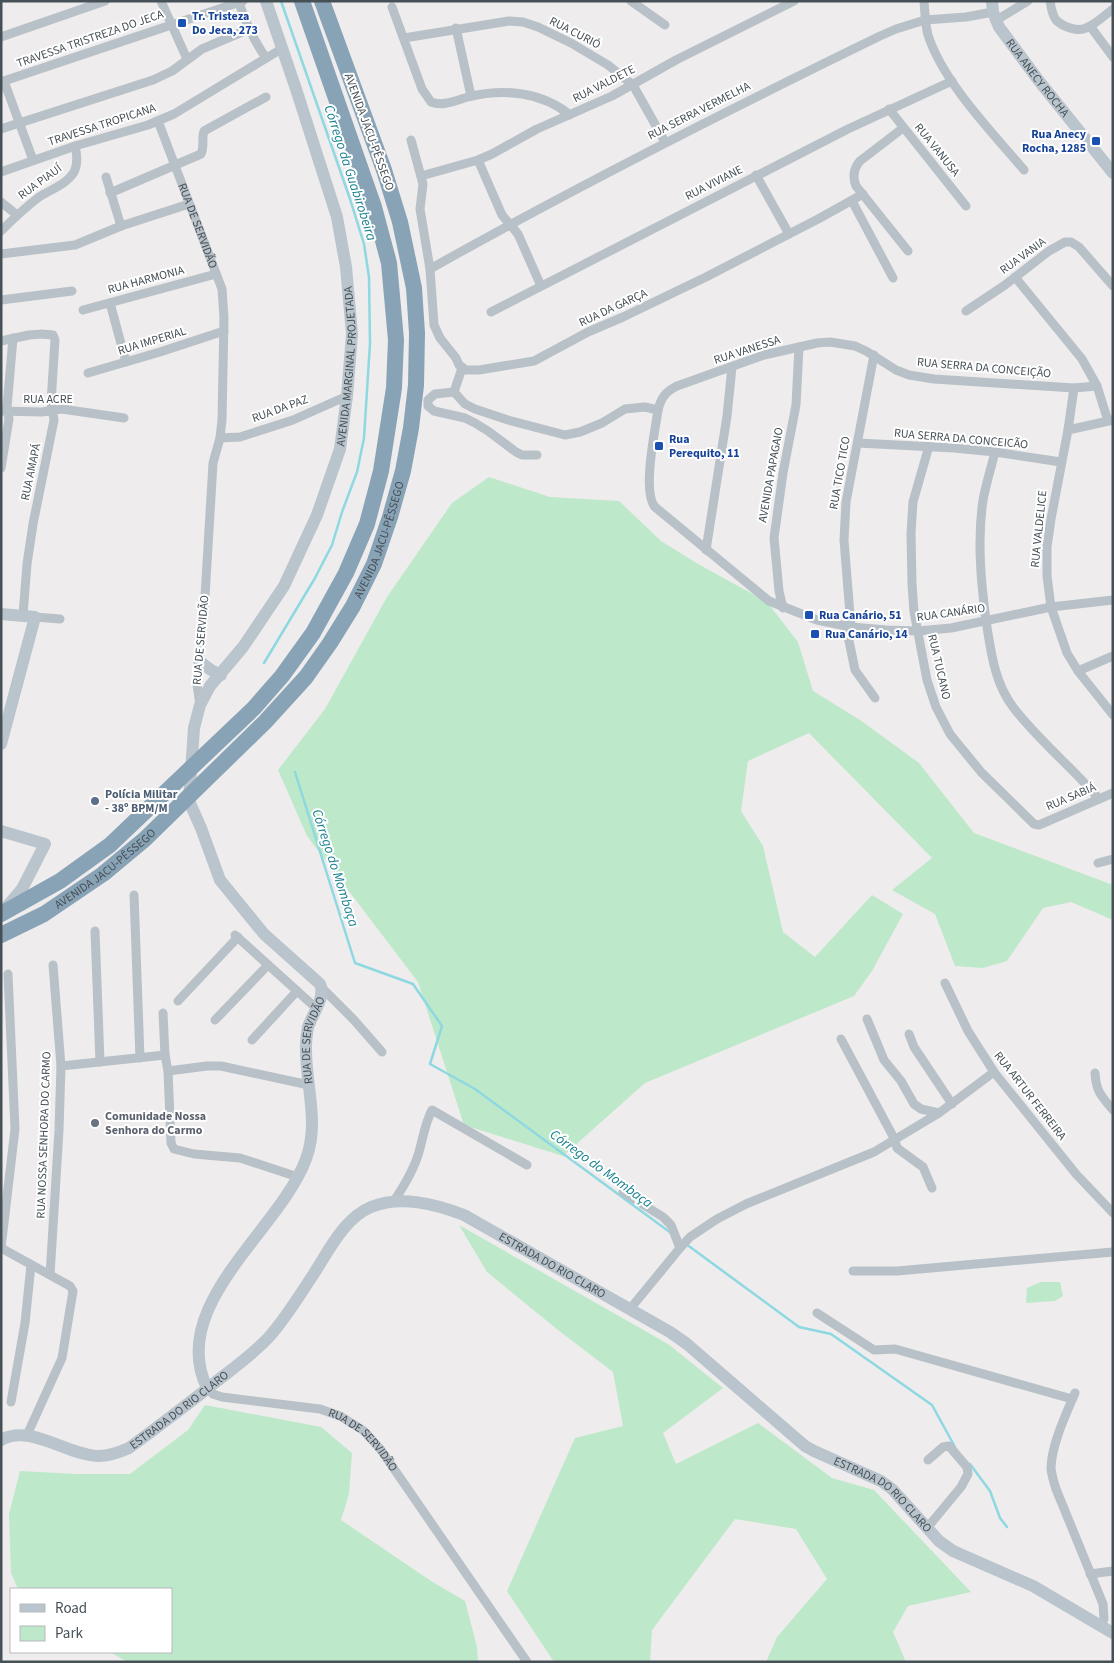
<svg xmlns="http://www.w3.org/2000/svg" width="1114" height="1663" font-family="'Source Sans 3',sans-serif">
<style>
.green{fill:#bde9ca}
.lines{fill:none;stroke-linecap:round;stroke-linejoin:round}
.stream{stroke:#8ed8e2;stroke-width:2.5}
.street{stroke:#b8c1c7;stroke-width:9}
.secondary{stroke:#b9c4cc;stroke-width:12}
.highway{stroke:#88a2b6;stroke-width:16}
.transit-dot{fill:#1a4fb4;stroke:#fff;stroke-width:2}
.service-dot{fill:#5c6f8a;stroke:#fff;stroke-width:2}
.worship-dot{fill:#6b7280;stroke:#fff;stroke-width:2}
.labels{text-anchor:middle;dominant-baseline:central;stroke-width:4;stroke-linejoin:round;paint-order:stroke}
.transit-label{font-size:12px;font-weight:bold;fill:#164399;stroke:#fff;text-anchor:start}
.street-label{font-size:12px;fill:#465057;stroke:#fff}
.service-label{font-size:12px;font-weight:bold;fill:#4e5e75;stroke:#fff;text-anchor:start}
.worship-label{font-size:12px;font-weight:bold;fill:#5b616d;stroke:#fff;text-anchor:start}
.water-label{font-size:14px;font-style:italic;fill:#198190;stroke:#fff}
</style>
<rect width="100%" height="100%" fill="#eeecec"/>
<g class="green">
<polygon points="489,477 550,497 619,501 661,541 698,564 767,602 798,642 813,691 860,720 919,763 974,833 1113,885 1113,920 1071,902 1043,908 1007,961 983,968 955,966 935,914 892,890 932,858 809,733 748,761 741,811 763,846 783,932 815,957 872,895 903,914 872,971 854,996 645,1083 563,1156 464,1125 418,982 307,836 278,770 325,709 387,597 452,503"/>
<polygon points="459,1225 668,1344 723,1388 663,1433 676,1464 758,1423 832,1478 874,1490 971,1592 908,1606 893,1632 906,1662 766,1662 777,1637 827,1579 796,1529 735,1519 652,1630 650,1662 554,1662 507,1591 575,1438 623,1426 613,1372 558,1330 487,1272"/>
<polygon points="1041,1282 1060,1282 1063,1296 1055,1301 1026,1303 1027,1288"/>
<polygon points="205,1405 321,1427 352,1453 349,1494 341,1520 431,1581 465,1601 477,1647 478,1662 128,1662 110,1652 171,1652 171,1589 18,1589 11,1573 9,1514 20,1471 77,1474 130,1474 188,1430"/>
</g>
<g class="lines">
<g class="stream">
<polyline points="264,663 315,578 332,545 342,512 357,472 364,438 370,343 369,277 364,244 350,199 281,1"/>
<polyline points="295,772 355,963 413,984 442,1026 430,1064 475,1089 671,1233"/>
<polyline points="686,1244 799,1327 831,1334 932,1405 955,1447"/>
<polyline points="970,1464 990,1491 1000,1518 1007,1527"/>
</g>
<g class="street">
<polyline points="161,1 187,59"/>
<polyline points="631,1 665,25"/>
<path d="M924,1C925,13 925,24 928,35C943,82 992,132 1024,170"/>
<path d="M1050,1C1051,7 1052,15 1056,20C1063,27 1078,32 1086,28C1096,24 1105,15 1113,9"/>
<path d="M239,3C246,23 254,41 266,58"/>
<path d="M392,7L422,89L431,102C443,107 457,100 468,97C504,88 542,92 570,115"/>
<polyline points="995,21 1028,1"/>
<polyline points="1090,26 1113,57"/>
<polyline points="456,28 471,96"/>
<polyline points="1,37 105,1"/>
<polyline points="404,38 509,21 523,22 538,27 571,43 608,65 633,85 665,142"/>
<polyline points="4,81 33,160"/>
<polyline points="1,82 243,1"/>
<polyline points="889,109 966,206"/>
<path id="s1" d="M158,121L222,289L224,318L222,420L220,438L213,463L212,480L204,613L197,685L200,705"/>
<path d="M903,128L860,161C854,168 852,176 856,186L908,251"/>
<polyline points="1,129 153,80 172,71 202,49 249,29"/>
<polyline points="411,140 423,184 420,209 430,269 434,325 440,338 456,358 459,365 466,370 479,370 534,361 588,332 623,317 706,277 820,218 863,194"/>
<polyline points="478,160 502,215 518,234 541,286"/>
<polyline points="1,172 75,146 148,125 174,114 283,48"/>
<polyline points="756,175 789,234"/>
<polyline points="421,176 478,160 492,154 537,129 612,96 676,60 794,1"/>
<polyline points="106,177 121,226"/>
<path d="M110,193L201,154C205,146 201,139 204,131L266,97"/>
<polyline points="852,201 893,278"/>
<polyline points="1,202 17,215"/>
<path d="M1,231C13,219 26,207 39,197C50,190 67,184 74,172C78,164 77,154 75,146"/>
<polyline points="1,254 75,245 121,226 189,204"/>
<path d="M430,269C577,186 728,110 880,36L896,29L925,20L966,17L993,12"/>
<polyline points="1015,277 1082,359 1097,386 1108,421"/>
<polyline points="1,300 72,291"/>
<polyline points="110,303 126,362"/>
<polyline points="83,310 216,274"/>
<polyline points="966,311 1005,285 1049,251 1065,242 1071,242 1079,247 1113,286"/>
<polyline points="491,312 848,129 952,81"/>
<polyline points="1,341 29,335 42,334 53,335 55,340 51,403 54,420 33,524 27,564 23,615"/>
<polyline points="462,368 454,392 465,404 475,409 508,420 565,435 580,432 602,423 625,409 645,407 658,410"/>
<polyline points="88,373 160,352 224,331"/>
<path d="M1097,386L1074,388L934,379L909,375L896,370L866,351L855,346L830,342L817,343L764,355L677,386C665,392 661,398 658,410C655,431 642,492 655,507L769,601L817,620L851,627L886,630L918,631L951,628L1051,607L1113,600"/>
<polyline points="1074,388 1068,430 1051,519 1047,547 1047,576 1051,607 1067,653 1078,671 1113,715"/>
<polyline points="454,392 435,394 428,400 428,406 434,411 465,418 475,423 488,431 516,452 522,455 537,455"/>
<polyline points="1,411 42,412 62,409 124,418"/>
<polyline points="1068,430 1113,420"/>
<polyline points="220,438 240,437 293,420 347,396"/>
<polyline points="858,443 954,448 995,452 1061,462"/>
<polyline points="929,446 913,502 911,533 912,584 914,612 927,680 936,707 950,734 981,772 1034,824 1039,825 1113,793"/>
<path d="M995,452C991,468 986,484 983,500C977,540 981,582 986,621C991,651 994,682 1013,707C1038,740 1072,767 1099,799"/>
<polyline points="1,468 9,419 7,407 13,338"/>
<polyline points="706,550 727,416 732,367"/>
<polyline points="783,608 779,591 774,538 783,473 796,405 799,347"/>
<polyline points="35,617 60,619"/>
<polyline points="846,626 855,670 875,698"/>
<polyline points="851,627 844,540 846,502 874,355"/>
<polyline points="1078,671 1113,656"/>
<polyline points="1098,863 1113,859"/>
<polyline points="134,895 140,1058"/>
<polyline points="95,931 100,1062"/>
<polyline points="235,935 316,1008"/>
<polyline points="945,983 968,1031 994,1072 1076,1174 1113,1213"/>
<polyline points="322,988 354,1020 382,1052"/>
<polyline points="178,1001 238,937"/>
<polyline points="163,1013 165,1055"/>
<polyline points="867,1019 884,1060 901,1081 914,1104 921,1109 939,1113"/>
<polyline points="215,1020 268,965"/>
<polyline points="909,1034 914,1047 952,1104"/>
<polyline points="841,1039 895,1140 897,1148 923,1167 932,1188"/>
<polyline points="252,1040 297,991"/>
<polyline points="61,1066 165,1055 168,1071 171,1143 174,1149 194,1154 240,1158 298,1177"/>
<polyline points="168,1071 207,1066 221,1066 309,1085"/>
<path d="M1095,1073C1096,1091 1101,1096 1113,1110"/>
<polyline points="623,1192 663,1217 671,1225 680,1248"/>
<path d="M394,1201C404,1186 414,1170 419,1152C423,1138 425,1123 432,1110L527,1165"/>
<polyline points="1,1248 15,1129 8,974"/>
<polyline points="1,1248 70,1286 73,1291 62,1358 27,1435"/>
<polyline points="853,1271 897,1271 1113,1252"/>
<polyline points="50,1275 59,1130 61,1066 53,965"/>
<polyline points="630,1309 680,1248 690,1237 717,1219 746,1204 874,1152 939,1113 994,1072"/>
<polyline points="817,1313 874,1350 895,1349 1072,1399"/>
<path id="s2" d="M207,1388L213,1394L222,1397L320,1409L340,1416L364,1431L381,1450L527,1662"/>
<path d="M1075,1393C1066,1414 1051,1446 1051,1469C1052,1476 1054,1483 1056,1489L1103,1604L1104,1619L1100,1625"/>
<polyline points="11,1402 25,1323 31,1265"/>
<polyline points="927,1528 961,1487 968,1474 967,1467 949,1446 943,1447 928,1460"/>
<polyline points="1090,1574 1113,1571"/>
</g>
<g class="secondary">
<path id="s3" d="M992,1L993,12L999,27L1039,81L1113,173"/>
<polyline points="1,614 35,617 1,744"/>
<polyline points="199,661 211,670 221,675"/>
<polyline points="1,831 45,844 22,889 5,909"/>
<path id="s4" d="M207,1388C167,1305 280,1230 306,1159C320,1122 305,1084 306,1046C306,1040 307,1033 308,1027C312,1015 326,997 320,984L264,934L220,880L201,828L189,801L194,728L200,705L210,686L243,647L284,586L317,515L340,449L347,396L352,334L346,267L337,217L296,89L266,1"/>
<path id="s5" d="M1,1440C29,1423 69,1456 99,1456C110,1456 120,1452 129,1448C159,1426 188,1404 217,1381C235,1367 253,1354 269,1337C286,1318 299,1296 313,1275C328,1252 344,1218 371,1207C401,1195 435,1204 464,1215L670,1332L687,1344L805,1446L814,1451L881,1481L892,1489L939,1541L953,1551L1033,1586L1113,1633"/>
</g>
<g class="highway">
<polyline points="1,914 60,881 110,845 254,708 282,676 313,633 346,573 367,524 381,471 394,388 396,340 389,263 374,207 302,1"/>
<path id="s6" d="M1,935L44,914L103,874L145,839L265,722L306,677L330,643L353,606L374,564L390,517L403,471L411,428L416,385L417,333L414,288L400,222L384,170L322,1"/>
</g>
</g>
<g class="transit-dot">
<rect x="177" y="18" width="10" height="10" rx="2.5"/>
<rect x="1091" y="136" width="10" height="10" rx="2.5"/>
<rect x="654" y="441" width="10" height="10" rx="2.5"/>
<rect x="804" y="610" width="10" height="10" rx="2.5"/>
<rect x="810" y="629" width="10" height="10" rx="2.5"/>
</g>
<circle class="service-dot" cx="95" cy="801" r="5"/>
<circle class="worship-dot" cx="95" cy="1123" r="5"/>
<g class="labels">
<g class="transit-label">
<text x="192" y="16">Tr. Tristeza<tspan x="192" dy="14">Do Jeca, 273</tspan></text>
<text x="1086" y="134" text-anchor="end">Rua Anecy<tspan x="1086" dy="14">Rocha, 1285</tspan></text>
<text x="669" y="439">Rua<tspan x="669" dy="14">Perequito, 11</tspan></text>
<text x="819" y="615">Rua Canário, 51</text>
<text x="825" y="634">Rua Canário, 14</text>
</g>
<g class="street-label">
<text transform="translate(575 33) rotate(27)">RUA CURIÓ</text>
<text transform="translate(90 39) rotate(-19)">TRAVESSA TRISTREZA DO JECA</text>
<text stroke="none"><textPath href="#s3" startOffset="91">RUA ANECY ROCHA</textPath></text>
<text transform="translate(604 84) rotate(-27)">RUA VALDETE</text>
<text transform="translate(699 111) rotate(-27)">RUA SERRA VERMELHA</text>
<text transform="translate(102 125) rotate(-18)">TRAVESSA TROPICANA</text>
<text transform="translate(369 132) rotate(70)">AVENIDA JACU-PÊSSEGO</text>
<text transform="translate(937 150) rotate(51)">RUA VANUSA</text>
<text transform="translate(40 182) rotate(-36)">RUA PIAUÍ</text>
<text transform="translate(714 183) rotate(-27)">RUA VIVIANE</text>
<text stroke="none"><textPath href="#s1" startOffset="112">RUA DE SERVIDÃO</textPath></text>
<text transform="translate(1023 256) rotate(-36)">RUA VANIA</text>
<text transform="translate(146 280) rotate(-15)">RUA HARMONIA</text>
<text transform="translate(613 308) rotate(-25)">RUA DA GARÇA</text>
<text transform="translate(152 341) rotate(-17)">RUA IMPERIAL</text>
<text transform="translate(747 350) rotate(-18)">RUA VANESSA</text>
<text stroke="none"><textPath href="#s4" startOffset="1144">AVENIDA MARGINAL PROJETADA</textPath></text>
<text transform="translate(984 368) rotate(5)">RUA SERRA DA CONCEIÇÃO</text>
<text x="48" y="399">RUA ACRE</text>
<text transform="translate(280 409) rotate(-20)">RUA DA PAZ</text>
<text transform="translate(961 439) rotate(5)">RUA SERRA DA CONCEICÃO</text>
<text transform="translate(31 472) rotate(-78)">RUA AMAPÁ</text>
<text transform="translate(840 473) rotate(-80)">RUA TICO TICO</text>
<text transform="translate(771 475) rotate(-80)">AVENIDA PAPAGAIO</text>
<text transform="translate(1039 529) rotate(-84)">RUA VALDELICE</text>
<text stroke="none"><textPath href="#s6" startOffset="559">AVENIDA JACU-PÊSSEGO</textPath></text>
<text transform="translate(951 613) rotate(-8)">RUA CANÁRIO</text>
<text transform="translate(201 640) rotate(-85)">RUA DE SERVIDÃO</text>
<text transform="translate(939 667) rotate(77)">RUA TUCANO</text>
<text transform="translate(1071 797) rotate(-23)">RUA SABIÁ</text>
<text stroke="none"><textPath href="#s6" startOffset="124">AVENIDA JACU-PÊSSEGO</textPath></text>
<text stroke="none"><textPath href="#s4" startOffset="382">RUA DE SERVIDÃO</textPath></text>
<text transform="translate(1030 1096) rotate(52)">RUA ARTUR FERREIRA</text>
<text transform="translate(44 1135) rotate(-88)">RUA NOSSA SENHORA DO CARMO</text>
<text stroke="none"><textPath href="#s5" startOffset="676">ESTRADA DO RIO CLARO</textPath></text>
<text stroke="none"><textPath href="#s5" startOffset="196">ESTRADA DO RIO CLARO</textPath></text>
<text stroke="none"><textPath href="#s2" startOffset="171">RUA DE SERVIDÃO</textPath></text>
<text stroke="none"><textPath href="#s5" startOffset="1081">ESTRADA DO RIO CLARO</textPath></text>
</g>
<g class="service-label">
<text x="105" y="794">Polícia Militar<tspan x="105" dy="14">- 38º BPM/M</tspan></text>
</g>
<g class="worship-label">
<text x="105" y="1116">Comunidade Nossa<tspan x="105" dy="14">Senhora do Carmo</tspan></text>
</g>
<g class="water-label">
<text transform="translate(350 173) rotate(72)">Córrego da Guabirobeira</text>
<text transform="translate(335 868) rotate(72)">Córrego do Mombaça</text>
<text transform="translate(601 1169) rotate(36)">Córrego do Mombaça</text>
</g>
</g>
<rect width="1114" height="1663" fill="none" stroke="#465057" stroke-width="5"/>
<rect x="10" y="1588" width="162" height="65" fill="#ffffff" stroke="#b5b9bc"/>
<rect x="20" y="1604" width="25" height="8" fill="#b9c4cc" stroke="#b5b9bc"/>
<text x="55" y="1613" font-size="15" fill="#465057">Road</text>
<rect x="20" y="1626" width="25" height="15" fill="#bde9ca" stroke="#b5b9bc"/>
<text x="55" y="1638" font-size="15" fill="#465057">Park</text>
</svg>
